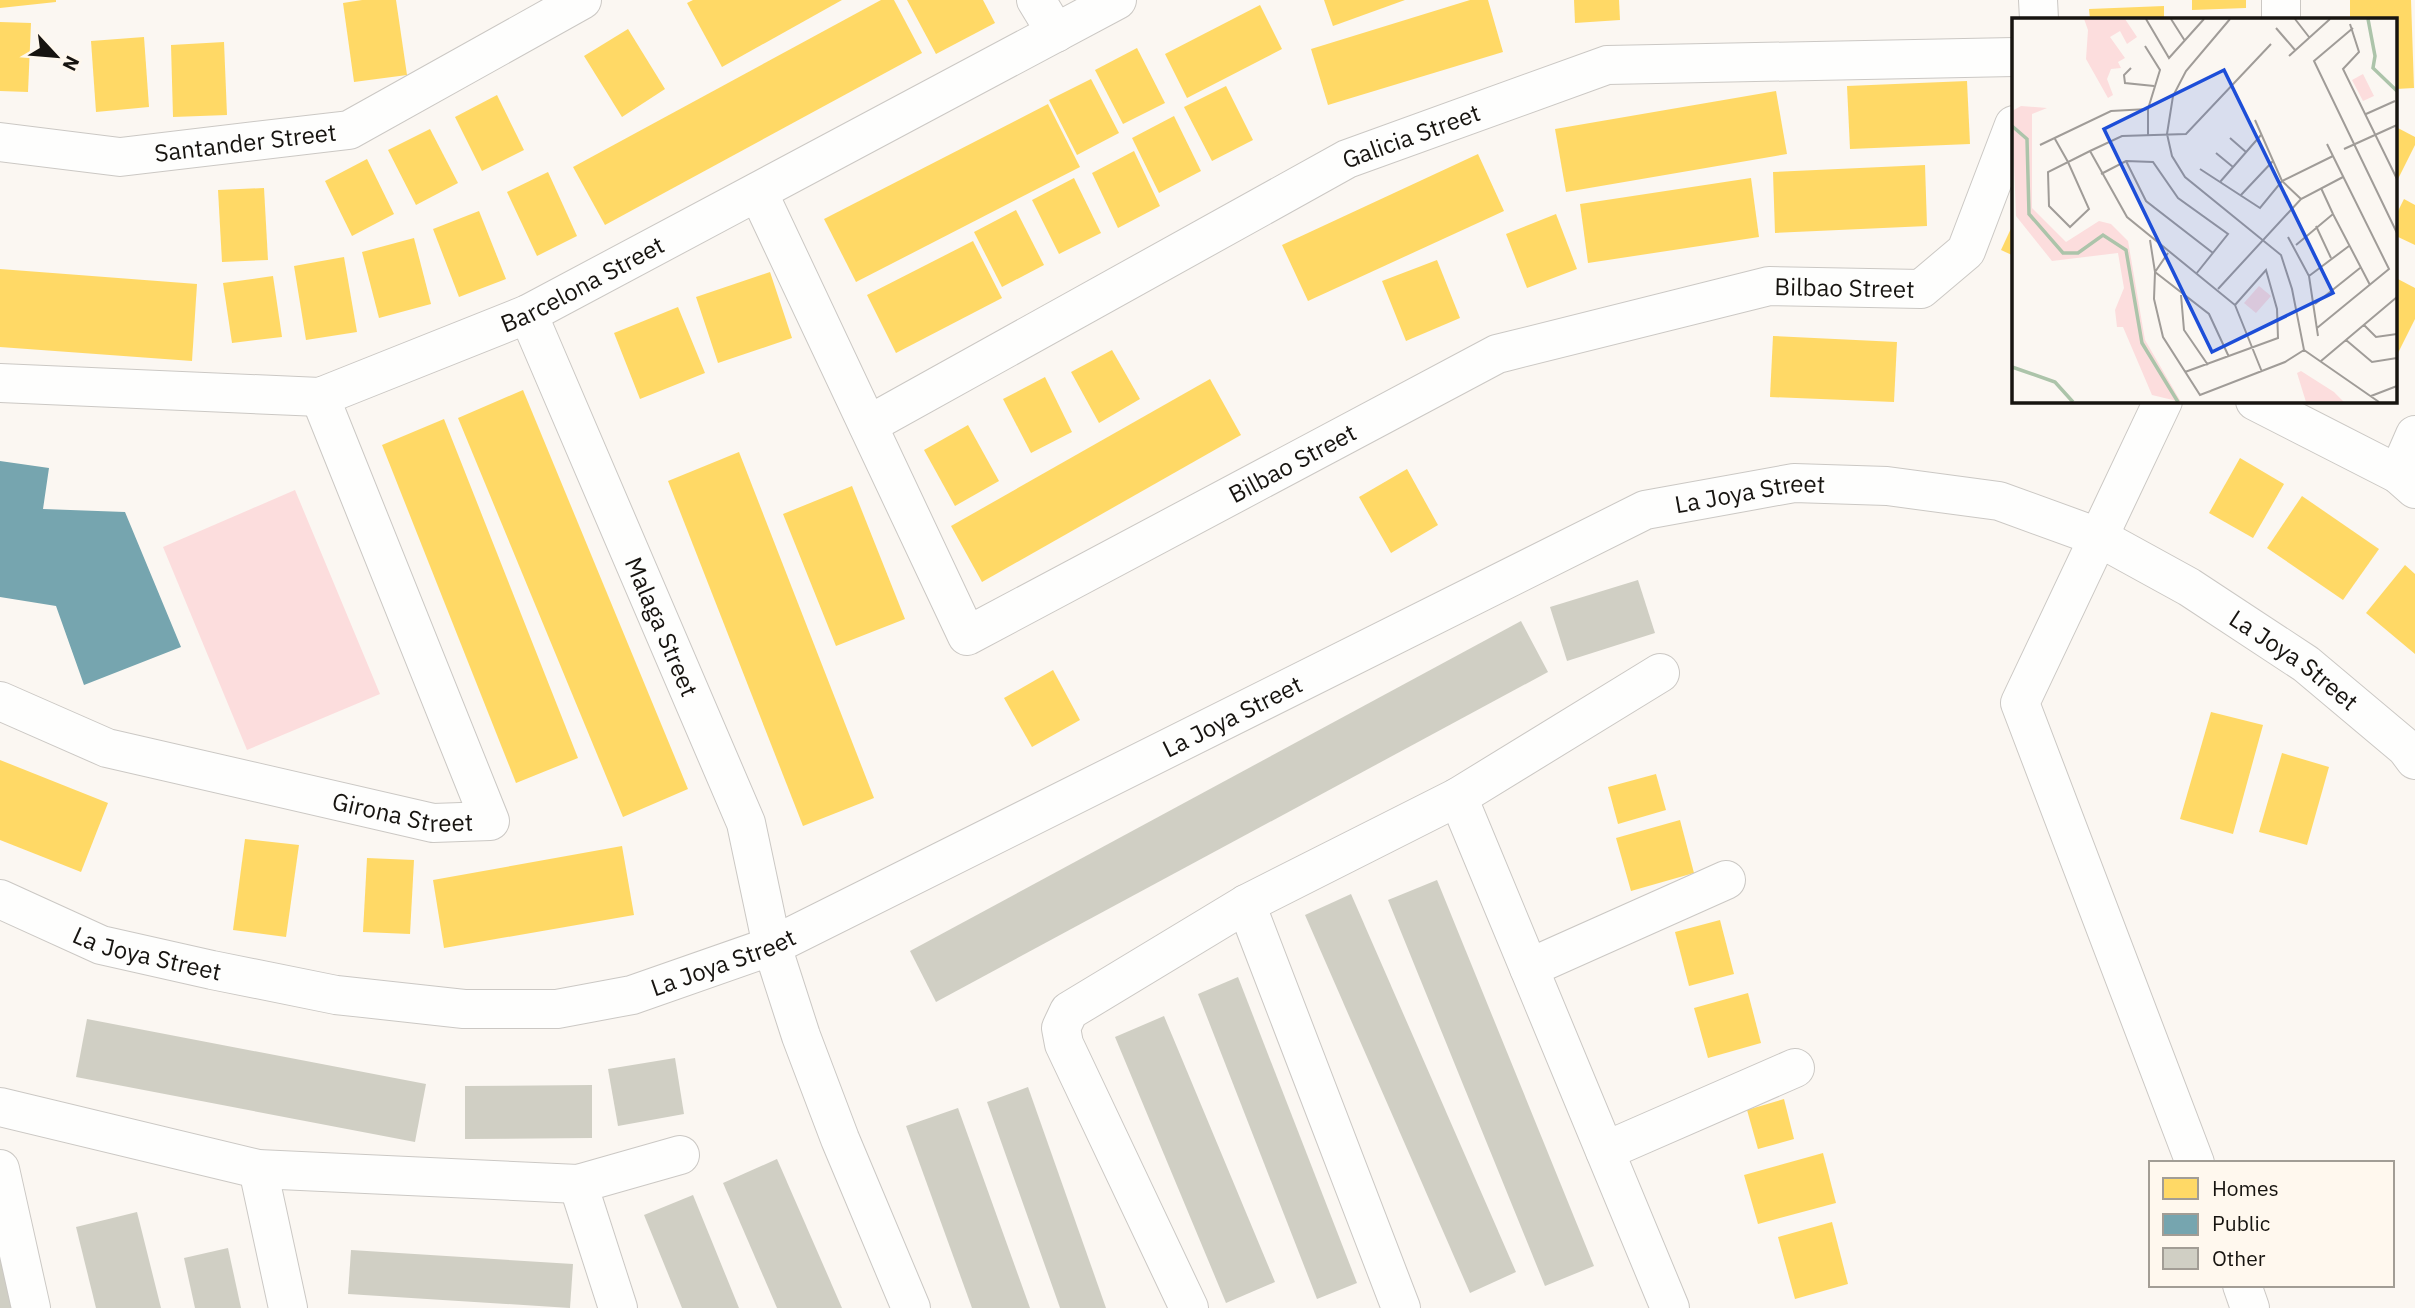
<svg xmlns="http://www.w3.org/2000/svg" width="2415" height="1308" font-family="'IBM Plex Sans',sans-serif">
<style>
.green{fill:#fcdddd}
.homes{fill:#ffd966}
.public{fill:#76a5af}
.building{fill:#d0cfc4}
.lines{fill:none;stroke-linecap:round;stroke-linejoin:round}
.minor-casing{stroke:#cbc8c4;stroke-width:40}
.tertiary-casing{stroke:#cbc8c4;stroke-width:40}
.minor{stroke:#fefefd;stroke-width:38}
.tertiary{stroke:#fefefd;stroke-width:38}
.labels{text-anchor:middle;dominant-baseline:central;stroke-width:7;stroke-linejoin:round;paint-order:stroke}
.street-label{font-size:24px;fill:#171410;stroke:#fff8ee}
.inset-river{fill:none;stroke:#acc4aa;stroke-width:3.5}
.inset-road{fill:none;stroke:#a09c98;stroke-width:2}
.view{fill:#1d4ed8;fill-opacity:0.15;stroke:#1d4ed8;stroke-width:3.5}
.inset-edge{fill:none;stroke:#171410;stroke-width:3.5}
</style>
<rect width="100%" height="100%" fill="#fbf7f2"/>
<polygon class="green" points="295,490 380,694 247,750 163,547"/>
<g class="homes">
<polygon points="0,0 56,0 56,2 0,8"/>
<polygon points="362,0 396,0 407,75 354,82 343,3"/>
<polygon points="693,0 842,0 722,67 687,3"/>
<polygon points="881,0 894,0 922,53 605,225 573,167"/>
<polygon points="907,0 983,0 995,23 936,54"/>
<polygon points="1324,0 1405,0 1333,26"/>
<polygon points="1470,0 1488,0 1503,52 1328,105 1311,49"/>
<polygon points="1574,0 1619,0 1620,20 1575,23"/>
<polygon points="2192,0 2246,0 2246,8 2192,10"/>
<polygon points="2350,0 2411,0 2414,88 2396,89 2396,19 2350,19"/>
<polygon points="1260,5 1282,49 1187,98 1165,54"/>
<polygon points="2164,6 2164,19 2090,19 2089,9"/>
<polygon points="0,22 31,23 28,92 0,91"/>
<polygon points="628,29 665,89 622,117 584,56"/>
<polygon points="144,37 149,107 96,112 91,41"/>
<polygon points="224,42 227,115 173,117 171,45"/>
<polygon points="1137,48 1165,103 1123,124 1095,70"/>
<polygon points="1091,79 1119,133 1077,155 1049,100"/>
<polygon points="1967,81 1970,144 1850,149 1847,86"/>
<polygon points="1226,86 1253,140 1212,161 1184,107"/>
<polygon points="1776,91 1787,154 1566,192 1555,129"/>
<polygon points="497,95 524,150 482,171 455,117"/>
<polygon points="1048,104 1080,167 856,282 824,219"/>
<polygon points="1174,116 1201,171 1159,193 1132,138"/>
<polygon points="2396,127 2415,137 2415,145 2396,183"/>
<polygon points="430,129 458,183 416,205 388,150"/>
<polygon points="1134,151 1160,206 1118,228 1092,173"/>
<polygon points="1478,154 1504,211 1308,301 1282,245"/>
<polygon points="367,159 394,214 352,236 325,181"/>
<polygon points="1925,165 1927,226 1775,233 1773,172"/>
<polygon points="548,172 577,236 537,256 507,192"/>
<polygon points="1074,178 1101,233 1059,254 1032,200"/>
<polygon points="1751,178 1759,237 1588,263 1580,204"/>
<polygon points="264,188 268,260 222,262 218,190"/>
<polygon points="2404,199 2415,205 2415,245 2396,236 2396,215"/>
<polygon points="1016,210 1044,265 1002,287 974,232"/>
<polygon points="479,211 506,279 459,297 433,229"/>
<polygon points="1556,214 1577,269 1527,288 1506,234"/>
<polygon points="2014,222 2014,256 2001,250"/>
<polygon points="414,238 431,304 379,318 362,252"/>
<polygon points="973,241 1002,298 896,353 867,295"/>
<polygon points="344,257 357,332 306,340 294,266"/>
<polygon points="1437,260 1460,318 1406,341 1382,281"/>
<polygon points="0,269 197,284 192,361 0,347"/>
<polygon points="770,272 792,338 718,363 696,297"/>
<polygon points="273,276 282,337 232,343 223,283"/>
<polygon points="2396,278 2415,288 2415,319 2396,357"/>
<polygon points="678,307 705,373 640,399 614,333"/>
<polygon points="1773,336 1897,342 1894,402 1770,397"/>
<polygon points="1112,350 1140,399 1099,423 1071,372"/>
<polygon points="1045,377 1072,432 1031,453 1003,399"/>
<polygon points="1210,379 1241,435 982,582 951,526"/>
<polygon points="523,390 688,789 623,817 458,418"/>
<polygon points="444,419 578,758 516,783 382,445"/>
<polygon points="968,425 999,481 955,506 924,450"/>
<polygon points="739,452 874,798 803,826 668,481"/>
<polygon points="2240,458 2284,484 2253,538 2209,513"/>
<polygon points="1407,469 1438,525 1391,553 1359,497"/>
<polygon points="852,486 905,619 836,646 783,514"/>
<polygon points="2302,496 2379,549 2343,600 2267,548"/>
<polygon points="2405,565 2415,574 2415,654 2366,613"/>
<polygon points="1053,670 1080,720 1032,747 1004,698"/>
<polygon points="2211,712 2263,725 2233,834 2180,819"/>
<polygon points="2282,753 2329,767 2307,845 2259,832"/>
<polygon points="0,760 108,803 81,872 0,840"/>
<polygon points="1656,774 1666,810 1618,824 1608,787"/>
<polygon points="1680,820 1694,873 1631,891 1616,838"/>
<polygon points="245,839 299,845 286,937 233,930"/>
<polygon points="622,846 634,915 444,948 433,880"/>
<polygon points="367,858 414,860 410,934 363,932"/>
<polygon points="1720,920 1734,974 1689,986 1675,932"/>
<polygon points="1748,993 1761,1043 1708,1058 1694,1008"/>
<polygon points="1784,1099 1794,1139 1758,1149 1747,1110"/>
<polygon points="1823,1153 1836,1203 1758,1224 1744,1175"/>
<polygon points="1832,1222 1848,1284 1795,1299 1778,1237"/>
</g>
<polygon class="public" points="0,461 49,468 43,509 125,512 181,647 84,685 56,606 0,597"/>
<g class="building">
<polygon points="1638,580 1655,633 1567,661 1550,607"/>
<polygon points="1521,621 1548,672 936,1002 910,951"/>
<polygon points="1437,880 1594,1266 1545,1286 1388,900"/>
<polygon points="1351,894 1516,1272 1470,1293 1305,915"/>
<polygon points="1238,977 1357,1283 1317,1299 1198,994"/>
<polygon points="1164,1016 1275,1282 1226,1303 1115,1037"/>
<polygon points="87,1019 426,1084 415,1142 76,1077"/>
<polygon points="675,1058 684,1114 618,1126 608,1069"/>
<polygon points="592,1085 592,1138 465,1139 465,1086"/>
<polygon points="1028,1087 1106,1308 1060,1308 987,1102"/>
<polygon points="958,1108 1030,1308 972,1308 906,1126"/>
<polygon points="777,1159 842,1308 777,1308 723,1183"/>
<polygon points="693,1195 739,1308 682,1308 644,1215"/>
<polygon points="137,1212 161,1308 96,1308 76,1227"/>
<polygon points="228,1248 241,1308 195,1308 184,1258"/>
<polygon points="351,1250 573,1264 570,1308 348,1294"/>
<polygon points="0,1258 1,1258 12,1308 0,1308"/>
</g>
<g class="lines">
<g class="minor-casing">
<g id="minor">
<polyline points="1036,0 1056,33"/>
<polyline points="2038,0 2039,19"/>
<polyline points="2281,0 2281,19"/>
<path id="s1" d="M0,142L120,157L349,130L582,0"/>
<path id="s2" d="M758,192L967,636L1497,354L1769,286L1921,289L1966,251L2014,125"/>
<path id="s3" d="M528,314L746,823L772,946L801,1036L840,1139L911,1308"/>
<path id="s4" d="M0,383L320,397L528,314L1117,0"/>
<polyline points="2163,401 2020,703 2195,1163"/>
<polyline points="2255,401 2398,474 2415,489"/>
<path id="s5" d="M868,425L1347,159L1607,65L2014,57"/>
<polyline points="2398,474 2415,435"/>
<path id="s6" d="M0,701L107,748L433,823L490,821L320,397"/>
<polyline points="1458,797 1670,1308"/>
<polyline points="1246,904 1401,1308"/>
<polyline points="1529,968 1726,880"/>
<polyline points="0,1107 258,1169 578,1184 680,1155"/>
<polyline points="1605,1151 1795,1068"/>
<polyline points="0,1169 31,1308"/>
<polyline points="258,1169 288,1308"/>
<polyline points="578,1184 618,1308"/>
<polyline points="2242,1285 2250,1308"/>
<polyline points="1189,1308 1064,1044 1061,1028 1069,1011 1246,904 1458,797 1660,673"/>
</g>
</g>
<g class="tertiary-casing">
<g id="tertiary">
<path id="s7" d="M0,899L101,945L212,970L336,995L464,1009H557L632,995L772,946L1645,510L1794,483L1887,486L1999,501L2098,537L2189,587L2306,664L2406,748L2415,760"/>
</g>
</g>
<use href="#minor" class="minor"/>
<use href="#tertiary" class="tertiary"/>
</g>
<g class="labels">
<g class="street-label">
<text stroke="none"><textPath href="#s5" startOffset="616">Galicia Street</textPath></text>
<text stroke="none"><textPath href="#s1" startOffset="247">Santander Street</textPath></text>
<text stroke="none"><textPath href="#s4" startOffset="606">Barcelona Street</textPath></text>
<text stroke="none"><textPath href="#s2" startOffset="1447">Bilbao Street</textPath></text>
<text stroke="none"><textPath href="#s2" startOffset="859">Bilbao Street</textPath></text>
<text stroke="none"><textPath href="#s7" startOffset="1880">La Joya Street</textPath></text>
<text stroke="none"><textPath href="#s3" startOffset="340">Malaga Street</textPath></text>
<text stroke="none"><textPath href="#s7" startOffset="2468">La Joya Street</textPath></text>
<text stroke="none"><textPath href="#s7" startOffset="1312">La Joya Street</textPath></text>
<text stroke="none"><textPath href="#s6" startOffset="420">Girona Street</textPath></text>
<text stroke="none"><textPath href="#s7" startOffset="158">La Joya Street</textPath></text>
<text stroke="none"><textPath href="#s7" startOffset="746">La Joya Street</textPath></text>
</g>
</g>
<g transform="translate(2012 18)">
<rect width="385" height="385" fill="#fbf7f2"/>
<path d="M72,1H113L125,19L115,26L108,13L98,19L113,40L106,44L109,50L99,51L95,61L101,77L96,80L74,41L76,12ZM351,56L362,78L351,83L340,62ZM9,88L35,90L20,96V190L54,224L87,203L99,206L116,223L133,322L169,384L140,377L111,309H105L103,292L112,270L106,235L40,243L4,198L0,93ZM247,268L259,278L244,295L232,285ZM289,353L322,374L332,384H294L285,355Z" fill="#fcdddd"/>
<path class="inset-river" d="M356,1L363,38L361,50L385,73M0,108L15,121L17,196L51,235H66L91,217L114,232L130,325L166,384M0,349L43,364L61,384"/>
<path class="inset-road" d="M134,1L157,40L192,1M159,1L173,23M218,1L174,53L161,78L155,116L160,138L173,159L269,237L280,271L292,332L367,384M283,1L297,19M338,6L347,34L331,51L385,161M264,10L283,32M341,10L302,43L385,215M133,28L148,52L136,91V117M277,38L318,1M119,50L112,57L113,65L142,68M354,96L383,83M243,102L270,163L289,181M218,120L234,134M43,121L56,144L77,191L58,209L37,188L36,154L78,133L110,118L174,116L259,26M28,127L99,93L136,91M332,131L385,107M78,133L115,199L223,287L250,354M204,135L221,149M114,143L134,183L201,235M188,151L248,190L270,163L321,138M89,156L114,143L141,144L166,180L216,216L184,256M208,164L249,117M309,170L321,196M228,178L261,143M304,208L319,240M276,219L297,258L306,318M138,222L143,254L197,296L217,339M284,227L321,196L358,267M156,235L143,254L142,281L151,319L188,377L273,344L292,332M297,258L337,228M206,271L289,181L331,159M169,277L172,312L196,347M303,286L348,250M352,307L364,319L385,316M305,310L377,251L315,126M334,322L360,344L385,340M309,343L385,279M173,354L266,320L265,291L254,252L223,287M359,378L385,368"/>
<path class="view" d="M212,52L321,275L200,334L92,111Z"/>
<rect width="385" height="385" class="inset-edge"/>
</g>
<rect x="2149" y="1161" width="245" height="126" fill="#fff8ee" stroke="#a29d95" stroke-width="2"/>
<rect x="2163" y="1178" width="35" height="21" fill="#ffd966" stroke="#a29d95" stroke-width="2"/>
<text x="2212" y="1196" font-size="21" fill="#171410">Homes</text>
<rect x="2163" y="1214" width="35" height="21" fill="#76a5af" stroke="#a29d95" stroke-width="2"/>
<text x="2212" y="1231" font-size="21" fill="#171410">Public</text>
<rect x="2163" y="1248" width="35" height="21" fill="#d0cfc4" stroke="#a29d95" stroke-width="2"/>
<text x="2212" y="1266" font-size="21" fill="#171410">Other</text>
<g transform="translate(56 56) rotate(116)" stroke="#fff8ee" stroke-width="5" paint-order="stroke">
<path d="M0-5L12 26L0 18L-12 26Z" fill="#171410"/>
<text y="-10" font-size="19" font-weight="bold" text-anchor="middle" fill="#171410">N</text>
</g>
</svg>
